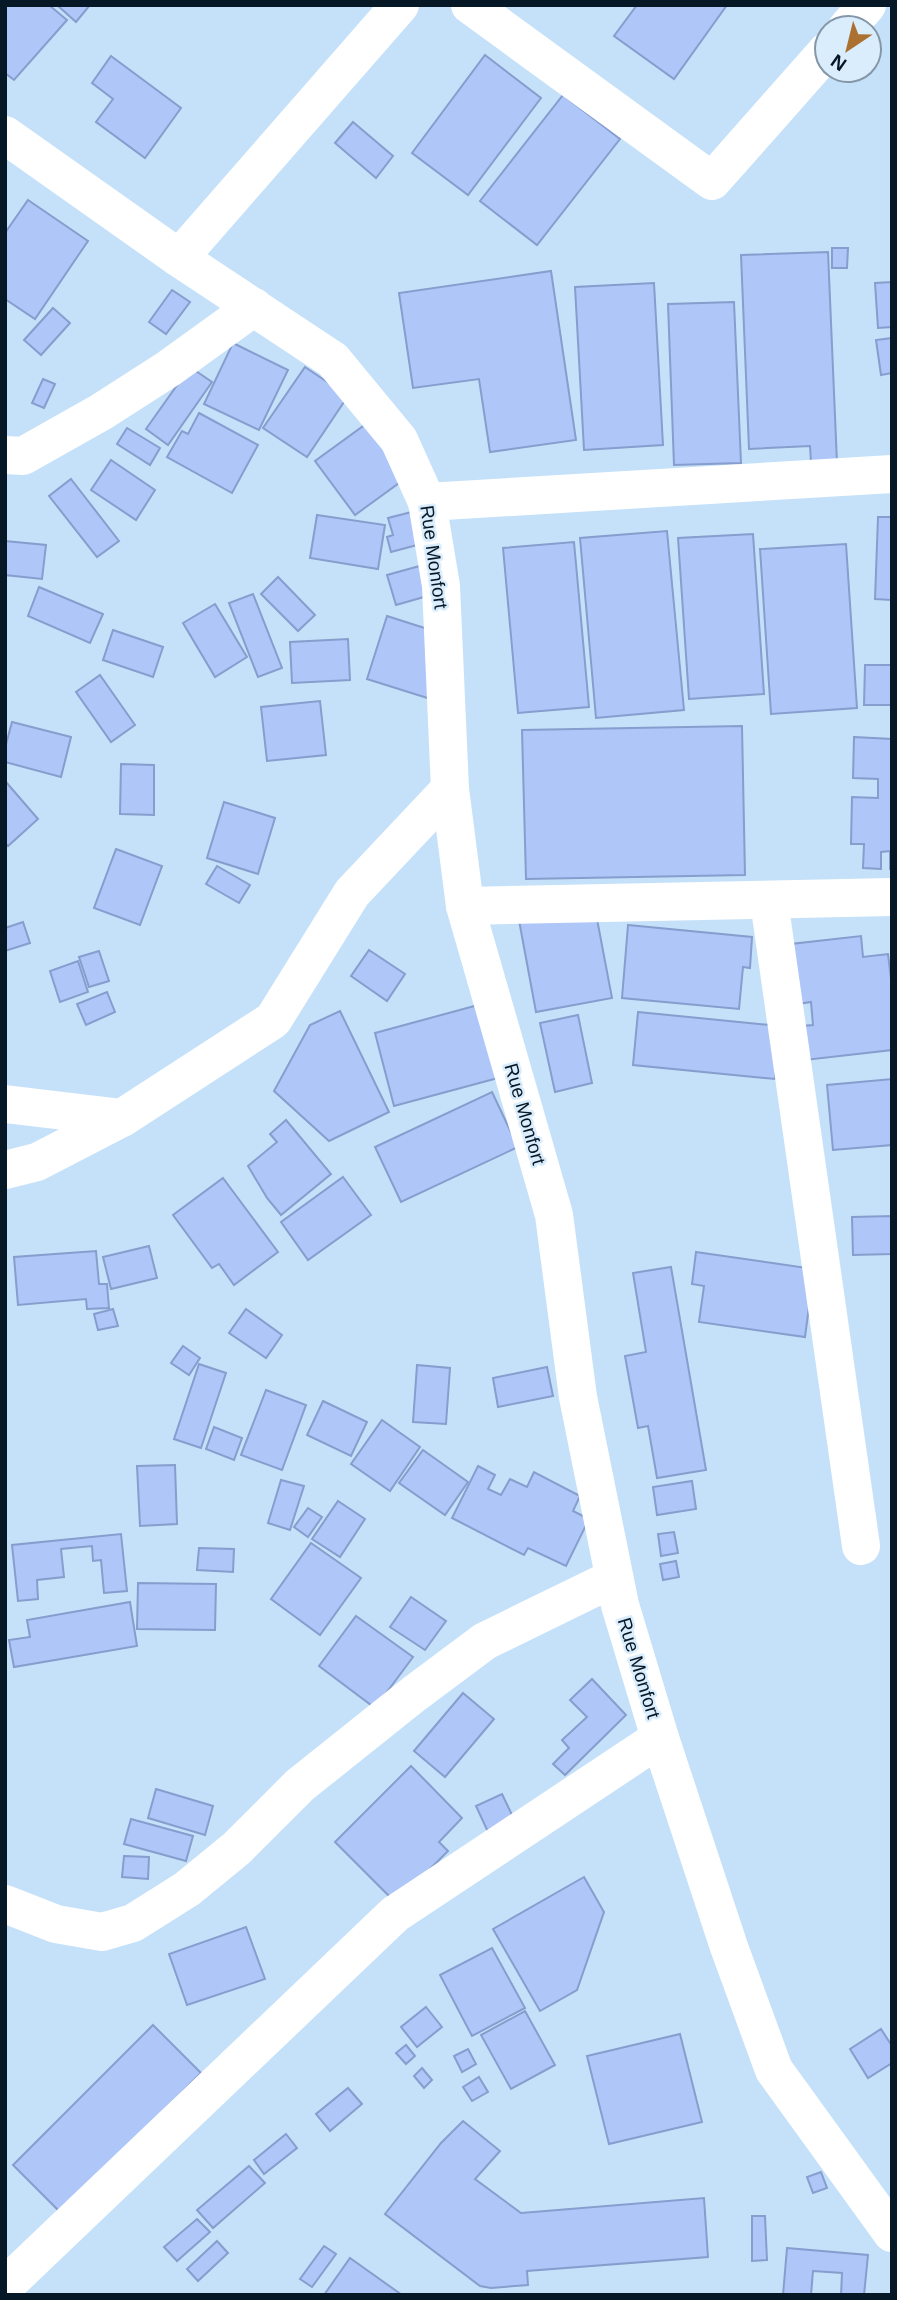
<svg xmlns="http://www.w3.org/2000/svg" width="897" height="2300" font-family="Helvetica,sans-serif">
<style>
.building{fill:#aec6f8;stroke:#869dcd;stroke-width:2}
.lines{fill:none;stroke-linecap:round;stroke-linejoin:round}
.street{stroke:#fff;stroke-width:38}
.labels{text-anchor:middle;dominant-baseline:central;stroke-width:5;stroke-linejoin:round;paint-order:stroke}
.street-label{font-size:19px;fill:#061726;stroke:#daedfd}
</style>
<rect width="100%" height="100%" fill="#c5e1fa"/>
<g class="building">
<polygon points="5,5 49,5 67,20 14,80 5,73"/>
<polygon points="57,5 90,5 76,22"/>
<polygon points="637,5 727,5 674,79 614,36"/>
<polygon points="485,55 541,98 468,195 412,153"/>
<polygon points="111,56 181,108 145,158 96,122 113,99 92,83"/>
<polygon points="563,95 620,139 537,245 480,201"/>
<polygon points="353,122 393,156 376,178 335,143"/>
<polygon points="28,200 88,241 35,319 5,299 5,233"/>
<polygon points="832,248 848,248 847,268 832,268"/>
<polygon points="828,252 837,463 811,463 810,446 749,449 741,255"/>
<polygon points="551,271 576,440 490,452 479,379 413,388 399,293"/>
<polygon points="892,282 892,327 878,328 875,283"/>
<polygon points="654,283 663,445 584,450 575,287"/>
<polygon points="172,290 190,302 166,334 149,322"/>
<polygon points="734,302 741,463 674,465 668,304"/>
<polygon points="53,308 70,323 41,355 24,340"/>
<polygon points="892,338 892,373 881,375 876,340"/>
<polygon points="233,343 288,370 259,430 204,404"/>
<polygon points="190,367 212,382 168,445 146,429"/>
<polygon points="305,367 348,396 307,457 263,428"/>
<polygon points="43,379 55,384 44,408 32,403"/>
<polygon points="199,413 258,445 232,493 167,457 182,431 188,434"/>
<polygon points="366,424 406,478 355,515 315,461"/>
<polygon points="127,428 160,448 150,465 117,444"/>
<polygon points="111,460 155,490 136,520 91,490"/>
<polygon points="71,479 119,541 97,557 49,496"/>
<polygon points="423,509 432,541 391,552 387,537 393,535 388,518"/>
<polygon points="317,515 385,525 378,569 310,558"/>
<polygon points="878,517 892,517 892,600 875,599"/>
<polygon points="667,531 684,710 596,718 580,538"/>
<polygon points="753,534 764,694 689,699 678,538"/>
<polygon points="5,541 46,545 42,579 5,575"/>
<polygon points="574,542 589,707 518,713 503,548"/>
<polygon points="846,544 857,708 771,714 760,549"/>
<polygon points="423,565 431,595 396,605 387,575"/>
<polygon points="278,577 315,615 298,631 261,594"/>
<polygon points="39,587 103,614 90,643 28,616"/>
<polygon points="253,594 282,668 258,677 229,603"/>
<polygon points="215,604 247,657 215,677 183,623"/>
<polygon points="387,616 459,639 440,702 367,679"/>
<polygon points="113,630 163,647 153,677 103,660"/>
<polygon points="348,639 350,680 292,683 290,642"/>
<polygon points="865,665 892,665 892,705 864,705"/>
<polygon points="100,675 135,725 111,742 76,692"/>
<polygon points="320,701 326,755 267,761 261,707"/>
<polygon points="12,722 71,737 61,777 5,762 5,748"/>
<polygon points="742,726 745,875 526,879 522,730"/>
<polygon points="854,737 892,739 892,869 890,869 890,851 881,852 881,869 863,868 864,844 851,844 852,797 878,798 878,779 853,778"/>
<polygon points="121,764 154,765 154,815 120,814"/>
<polygon points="6,782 38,819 8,846 5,843"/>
<polygon points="224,802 275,818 258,874 207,858"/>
<polygon points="116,849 162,866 140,925 94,908"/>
<polygon points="217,866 250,885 239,903 206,884"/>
<polygon points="518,915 597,919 612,998 536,1012"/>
<polygon points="23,922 30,943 5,951 5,928"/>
<polygon points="628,925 752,937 750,968 743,967 739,1009 622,998"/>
<polygon points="861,936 863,957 888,954 892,987 892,1050 805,1060 801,1026 813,1025 811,1002 798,1004 791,944"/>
<polygon points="369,950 405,974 387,1001 351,976"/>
<polygon points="99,951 109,981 89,987 79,957"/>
<polygon points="78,961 88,992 60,1002 50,971"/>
<polygon points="107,992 115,1012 86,1025 77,1004"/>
<polygon points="478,1005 498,1078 394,1106 375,1033"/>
<polygon points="340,1011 389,1112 329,1141 274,1091 310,1025"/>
<polygon points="638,1012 780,1026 775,1079 633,1065"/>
<polygon points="578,1015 592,1083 555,1092 540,1023"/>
<polygon points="892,1079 892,1145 833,1150 827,1085"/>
<polygon points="492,1092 518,1147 401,1202 375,1147"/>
<polygon points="286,1120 331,1174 281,1215 267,1198 248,1166 277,1142 270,1134"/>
<polygon points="343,1177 371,1215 308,1260 281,1222"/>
<polygon points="223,1178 278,1252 234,1285 219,1264 212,1268 173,1215"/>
<polygon points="892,1216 892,1254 853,1255 852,1217"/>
<polygon points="149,1246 157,1278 111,1289 103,1257"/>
<polygon points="96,1251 99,1284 107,1284 109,1308 87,1309 86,1299 18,1305 14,1257"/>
<polygon points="696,1252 814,1269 805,1337 699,1322 704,1286 692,1284"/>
<polygon points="671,1267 706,1470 657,1478 648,1426 638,1428 625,1356 646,1352 633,1273"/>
<polygon points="113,1309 118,1326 98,1330 94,1314"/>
<polygon points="246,1309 282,1335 266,1358 229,1333"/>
<polygon points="183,1346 200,1358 189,1375 171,1363"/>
<polygon points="199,1364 226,1373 201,1448 174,1439"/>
<polygon points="417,1365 450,1368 446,1424 413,1422"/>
<polygon points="547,1367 553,1396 498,1407 493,1378"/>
<polygon points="266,1390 306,1405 282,1470 241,1455"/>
<polygon points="323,1401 367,1422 351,1456 307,1435"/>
<polygon points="382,1420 420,1447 390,1491 351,1464"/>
<polygon points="214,1427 242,1438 234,1460 206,1449"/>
<polygon points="423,1450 468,1482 445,1515 399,1483"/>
<polygon points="175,1465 177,1524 140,1526 137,1466"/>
<polygon points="478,1466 495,1475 488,1489 501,1495 510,1479 527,1487 534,1472 580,1496 573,1511 589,1519 566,1566 528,1548 524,1555 452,1518"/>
<polygon points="281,1480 304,1486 290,1530 268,1523"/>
<polygon points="692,1481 696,1509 657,1515 653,1487"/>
<polygon points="338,1501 365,1519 340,1557 312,1539"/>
<polygon points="308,1508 322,1517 308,1537 294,1527"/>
<polygon points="674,1532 678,1553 661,1556 658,1534"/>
<polygon points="121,1534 127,1591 104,1593 101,1560 93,1561 92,1546 61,1549 64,1577 37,1580 38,1599 18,1601 12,1545"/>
<polygon points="311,1543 361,1578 320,1635 271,1599"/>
<polygon points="199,1548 234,1549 233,1572 197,1570"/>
<polygon points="676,1561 679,1577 663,1580 660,1564"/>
<polygon points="138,1583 216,1584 215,1630 137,1629"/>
<polygon points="411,1597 446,1621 425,1650 390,1627"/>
<polygon points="130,1602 137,1646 14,1667 9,1640 30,1637 27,1620"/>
<polygon points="356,1616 413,1657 375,1708 319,1666"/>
<polygon points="592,1679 626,1715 565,1775 553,1764 569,1748 562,1740 587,1717 570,1700"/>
<polygon points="463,1693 494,1719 445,1777 414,1751"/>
<polygon points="411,1766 462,1818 439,1842 448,1851 396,1903 335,1842"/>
<polygon points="156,1789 213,1806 205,1835 148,1818"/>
<polygon points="502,1794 514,1819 488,1832 476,1806"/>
<polygon points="131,1819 193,1836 186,1861 124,1844"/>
<polygon points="124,1856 149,1857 148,1879 122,1877"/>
<polygon points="584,1877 604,1912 577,1990 540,2011 493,1929"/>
<polygon points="246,1927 265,1979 187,2005 169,1954"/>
<polygon points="492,1948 525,2008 472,2036 440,1975"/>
<polygon points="426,2007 442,2027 417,2047 401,2027"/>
<polygon points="525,2011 555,2065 511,2089 481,2035"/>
<polygon points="153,2025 201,2073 61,2213 13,2165"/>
<polygon points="881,2029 892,2046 892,2063 868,2078 850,2049"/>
<polygon points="680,2034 702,2122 609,2144 587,2056"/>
<polygon points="406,2045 415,2056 406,2064 396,2053"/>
<polygon points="468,2049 476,2064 462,2072 454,2056"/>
<polygon points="422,2068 432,2080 424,2088 414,2076"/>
<polygon points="479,2077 488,2092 472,2101 463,2087"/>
<polygon points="348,2088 362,2104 330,2131 316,2114"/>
<polygon points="463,2121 500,2151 475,2179 521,2213 704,2198 708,2257 527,2271 528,2285 491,2288 480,2286 385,2214 441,2143"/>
<polygon points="286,2134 297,2148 264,2174 254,2160"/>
<polygon points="249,2166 265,2183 213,2228 197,2210"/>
<polygon points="821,2172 827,2188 813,2193 807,2177"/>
<polygon points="752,2216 765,2216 767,2260 752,2261"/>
<polygon points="197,2219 210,2232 177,2261 164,2247"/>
<polygon points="217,2241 228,2253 198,2281 187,2269"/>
<polygon points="324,2246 336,2254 312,2287 300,2279"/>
<polygon points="787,2248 868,2255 864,2295 841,2295 842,2273 813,2271 811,2295 783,2295"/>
<polygon points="350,2258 402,2295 324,2295"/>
</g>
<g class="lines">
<g class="street">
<polyline points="470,5 712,181 827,51"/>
<polyline points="847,28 867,5"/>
<polyline points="5,135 179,258 333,360 399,440 427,502 441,586 450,789 465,906 554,1215 578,1397 620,1605 660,1738 729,1947 774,2070 892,2233"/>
<polyline points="179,258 400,5"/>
<polyline points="5,455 23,456 101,412 168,369 254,307"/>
<polyline points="427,502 892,474"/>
<polyline points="769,901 861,1546"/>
<polyline points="465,906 892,897"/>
<polyline points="5,1104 122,1118 273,1020 352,893 450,789"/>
<polyline points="5,1170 37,1162 122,1118"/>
<polyline points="5,1904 56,1924 102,1932 133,1923 187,1889 237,1848 300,1785 414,1694 485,1641 614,1578"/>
<polyline points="5,2286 395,1914 660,1738"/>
</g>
</g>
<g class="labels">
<g class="street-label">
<text transform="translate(434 557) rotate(82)">Rue Monfort</text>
<text transform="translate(525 1114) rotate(74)">Rue Monfort</text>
<text transform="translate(639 1668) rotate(73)">Rue Monfort</text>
</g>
</g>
<rect width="897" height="2300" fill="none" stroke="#061726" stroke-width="14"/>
<g transform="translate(848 49) rotate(215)"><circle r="33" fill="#daedfd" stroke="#8597a7" stroke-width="2"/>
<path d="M0-5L12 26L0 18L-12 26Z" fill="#ab7131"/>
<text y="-10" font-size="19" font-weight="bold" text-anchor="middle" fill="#061726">N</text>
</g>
</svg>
